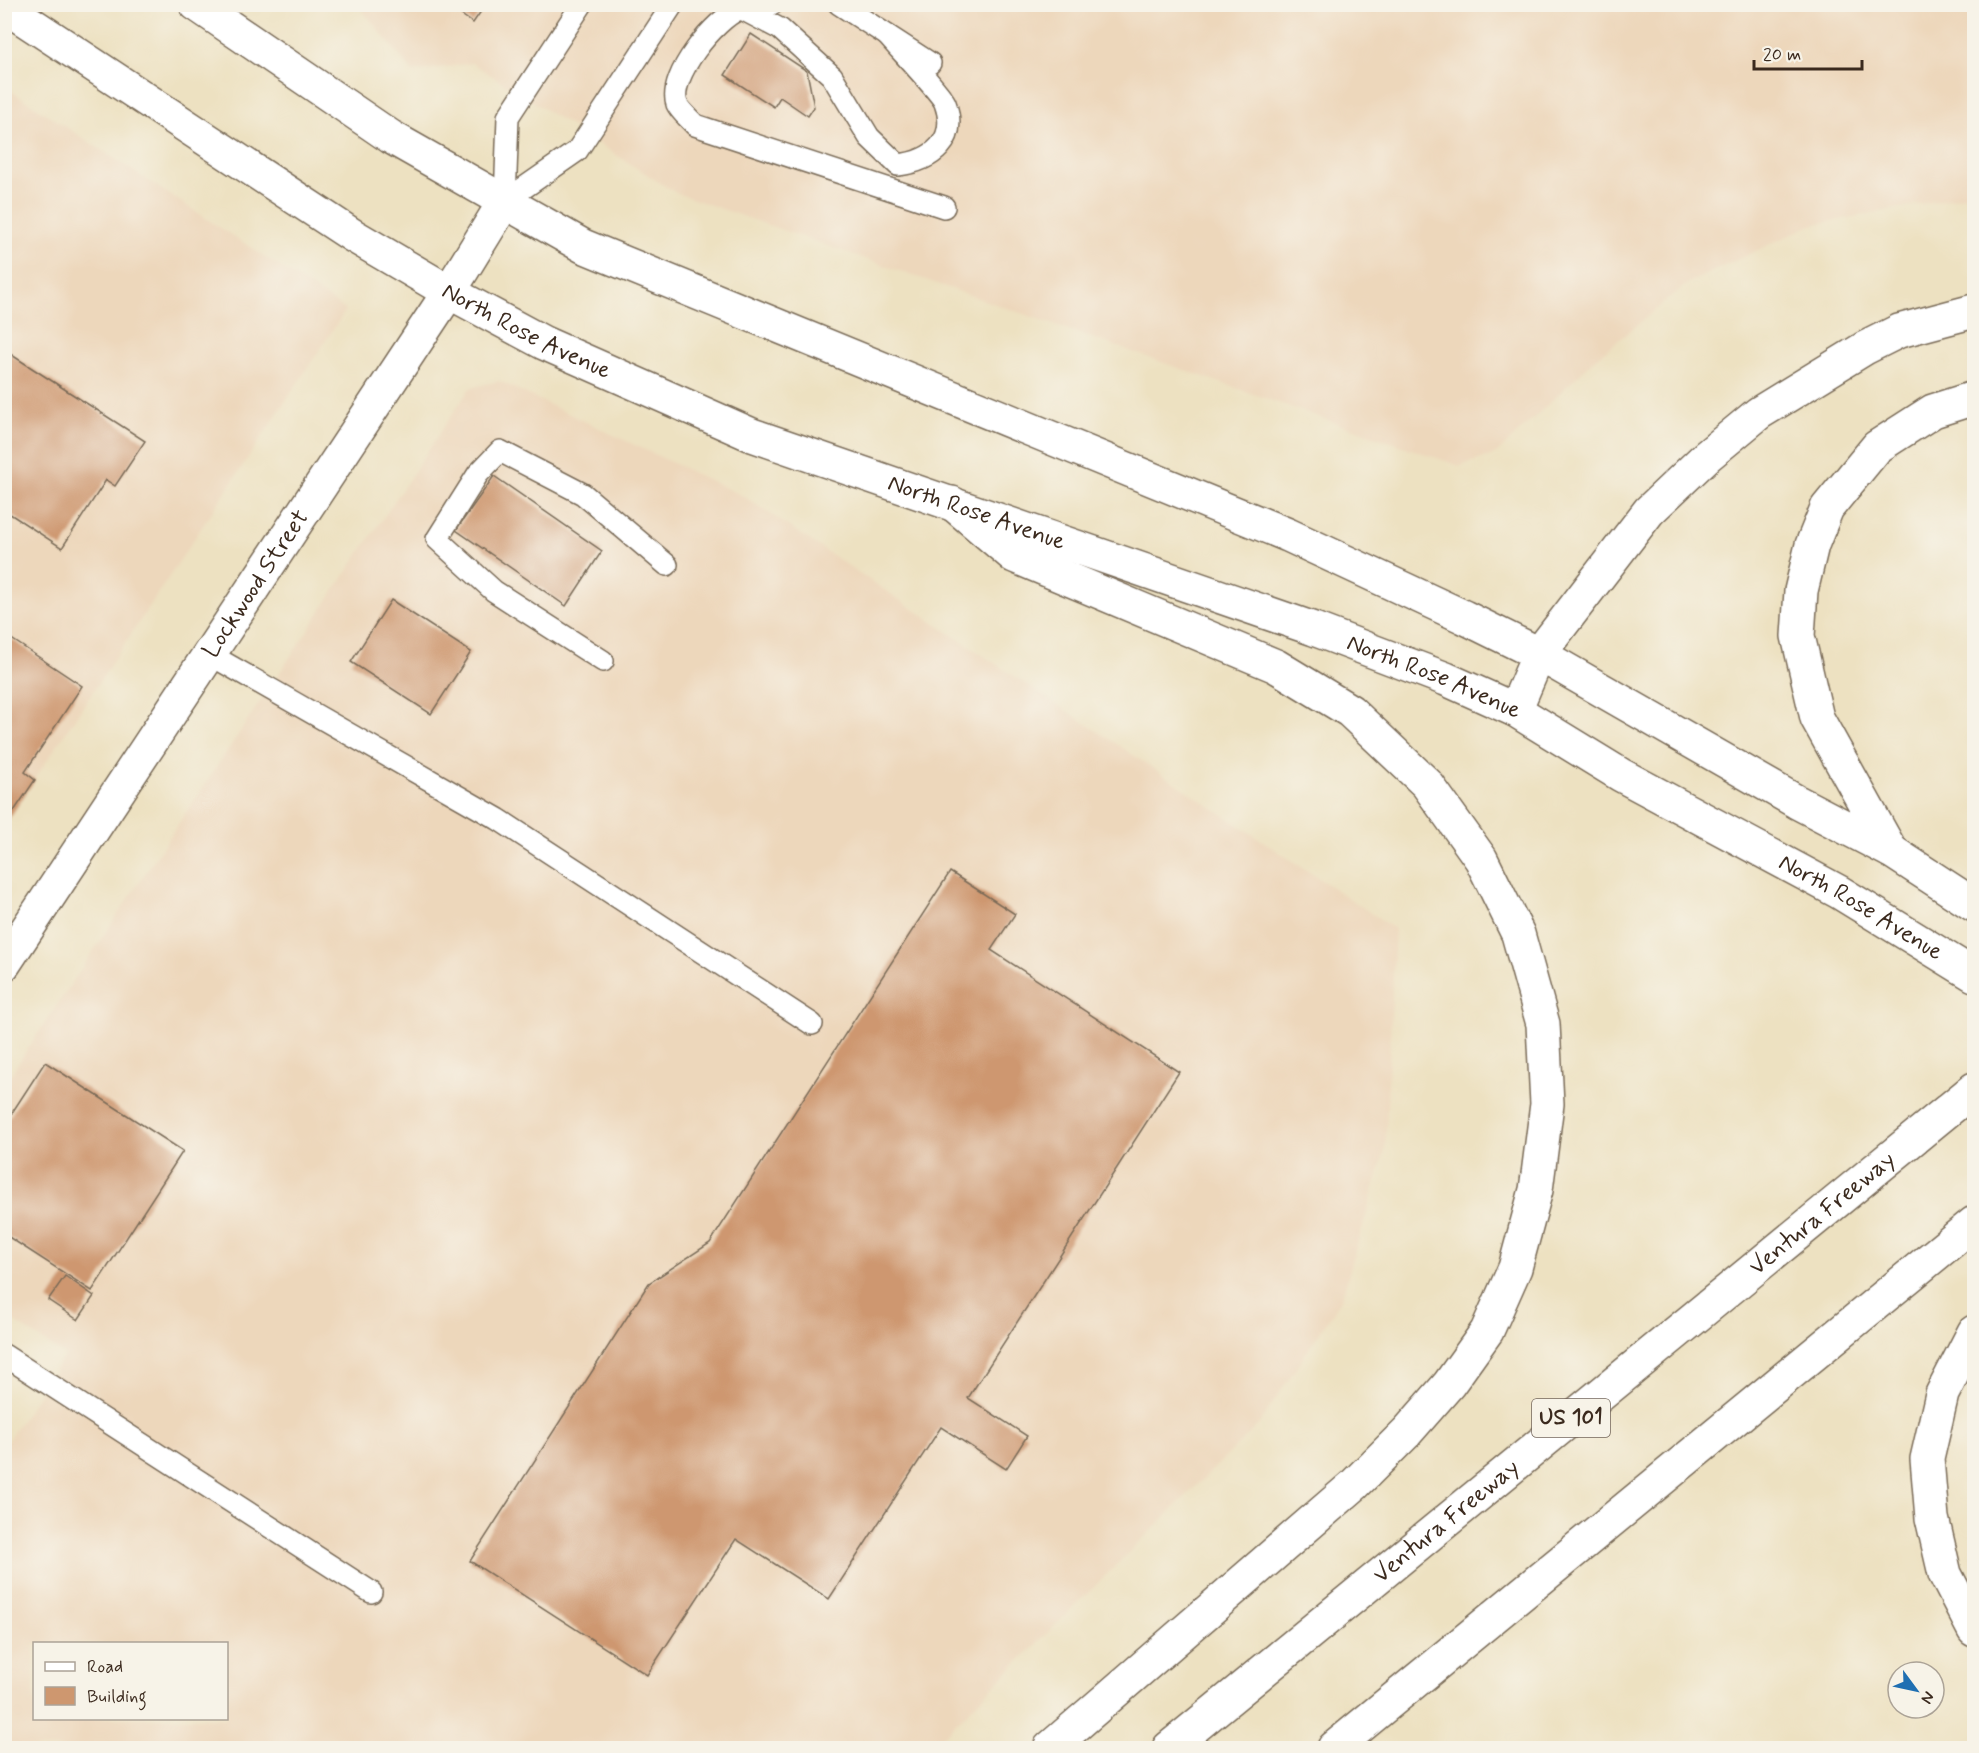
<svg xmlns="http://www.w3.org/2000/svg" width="1979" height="1753" font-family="Mynerve,sans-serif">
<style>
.built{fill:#edd7bb;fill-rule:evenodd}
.building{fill:#ce976f}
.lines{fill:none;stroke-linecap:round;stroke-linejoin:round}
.lane-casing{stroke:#796a57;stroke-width:24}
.street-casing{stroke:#796a57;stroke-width:36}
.secondary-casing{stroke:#796a57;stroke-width:36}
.highway-casing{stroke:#796a57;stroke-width:36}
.lane{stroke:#fff;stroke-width:21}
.street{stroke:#fff;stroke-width:33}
.secondary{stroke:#fff;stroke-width:33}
.highway{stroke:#fff;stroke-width:33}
.labels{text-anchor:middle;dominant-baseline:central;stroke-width:4.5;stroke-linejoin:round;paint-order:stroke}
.shield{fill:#f7f3e8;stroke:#73665b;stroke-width:1.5}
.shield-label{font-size:22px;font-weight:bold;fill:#3b2a1e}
.street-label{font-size:24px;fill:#3b2a1e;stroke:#f7f3e8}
</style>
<rect width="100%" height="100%" fill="#f7f3e8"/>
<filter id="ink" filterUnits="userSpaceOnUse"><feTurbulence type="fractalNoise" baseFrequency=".0167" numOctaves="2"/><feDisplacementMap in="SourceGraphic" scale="12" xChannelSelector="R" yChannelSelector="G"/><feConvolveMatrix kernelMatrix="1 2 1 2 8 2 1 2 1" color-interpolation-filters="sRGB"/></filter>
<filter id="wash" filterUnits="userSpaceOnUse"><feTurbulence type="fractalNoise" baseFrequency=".008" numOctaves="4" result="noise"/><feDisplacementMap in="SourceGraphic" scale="24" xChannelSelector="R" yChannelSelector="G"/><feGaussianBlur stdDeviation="1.35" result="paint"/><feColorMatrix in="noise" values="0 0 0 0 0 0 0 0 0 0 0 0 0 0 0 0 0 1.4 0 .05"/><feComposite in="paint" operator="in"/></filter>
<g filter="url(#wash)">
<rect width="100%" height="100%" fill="#ede1c1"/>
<g class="built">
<polygon points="358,5 1974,5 1974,194 1811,225 1688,283 1593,361 1496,454 1460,466 676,193 472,63 413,72"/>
<polygon points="5,87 346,310 5,824"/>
<path d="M499,381L743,496L1395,929L1385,1151L1341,1300L1259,1424L931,1748H5L4,1446L65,1355L5,1316V1083L470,388ZM34,1644H226V1718H34Z"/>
</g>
<g id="blocks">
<g class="building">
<polygon points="446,4 486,4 473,23"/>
<polygon points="751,34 807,71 814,107 808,116 780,97 774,107 725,75"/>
<polygon points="4,350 145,441 115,486 106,480 62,548 4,510"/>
<polygon points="494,476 602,551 566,606 456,530"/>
<polygon points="391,600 471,652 431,714 351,662"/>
<polygon points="4,634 82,686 25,772 35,780 4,826"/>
<polygon points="950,872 1015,914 991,950 1179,1072 968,1398 1027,1436 1006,1469 941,1427 829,1599 736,1539 647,1675 470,1561 649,1283 710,1243"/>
<polygon points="45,1062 183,1151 92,1291 4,1234 4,1125"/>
<polygon points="65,1276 94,1296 78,1320 48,1300"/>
</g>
</g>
</g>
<g filter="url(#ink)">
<use href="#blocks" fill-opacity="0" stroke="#796a57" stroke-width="1.5"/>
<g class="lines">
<g class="lane-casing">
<g id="lane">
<path d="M772,4C762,7 749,5 740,9C716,18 667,77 677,104C680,111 690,119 695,125L944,207"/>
<polyline points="839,4 930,63"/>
<path d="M740,8L780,29L832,76L869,137L898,165C932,161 959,141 945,103C941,93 898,48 888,36"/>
<polyline points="505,201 577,151 673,4"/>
<polyline points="505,201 508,117 582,4"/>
<polyline points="209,654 498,819 812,1024"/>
<polyline points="603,661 494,591 437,539 478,474 500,451 583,494 667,565"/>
<polyline points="4,1355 371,1592"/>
</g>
</g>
<g class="street-casing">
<g id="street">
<path id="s1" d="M4,964L449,292L505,201"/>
</g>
</g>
<g class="secondary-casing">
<g id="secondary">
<polyline points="196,4 391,137 583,246 1288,535 1464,617 1539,654 1797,802 1891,851 1974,905"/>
<path id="s2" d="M4,6L352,235L449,292L544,343L752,435L1314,629L1446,679L1515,710L1621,775L1839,892L1974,975"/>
</g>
</g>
<g class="highway-casing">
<g id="highway">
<polyline points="952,503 1014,556 1276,666 1350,711 1427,784 1481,859 1518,934 1543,1024 1547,1104 1536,1190 1515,1268 1487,1331 1449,1384 1407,1432 1354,1485 1050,1748"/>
<polyline points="1515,710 1539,654 1649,511 1707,456 1759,413 1865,348 1899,331 1974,311"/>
<polyline points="1891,851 1817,718 1798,636 1801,591 1812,545 1827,508 1877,447 1933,411 1974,398"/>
<polyline points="1974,1332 1942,1394 1927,1459 1932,1518 1945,1574 1974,1630"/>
<path id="s3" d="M1169,1748L1974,1089"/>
<polyline points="1334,1748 1974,1223"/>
</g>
</g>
<use href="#lane" class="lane"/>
<use href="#street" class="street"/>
<use href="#secondary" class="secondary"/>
<use href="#highway" class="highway"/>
</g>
</g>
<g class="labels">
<rect class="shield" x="1532" y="1399" width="78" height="38" rx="4.5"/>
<g class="shield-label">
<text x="1571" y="1418">US 101</text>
</g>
<g class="street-label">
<text stroke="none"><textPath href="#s2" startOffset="616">North Rose Avenue</textPath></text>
<text stroke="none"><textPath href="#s2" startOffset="1102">North Rose Avenue</textPath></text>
<text stroke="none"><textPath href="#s1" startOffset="456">Lockwood Street</textPath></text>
<text stroke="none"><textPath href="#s2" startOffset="1588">North Rose Avenue</textPath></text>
<text stroke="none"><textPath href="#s2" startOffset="2074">North Rose Avenue</textPath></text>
<text stroke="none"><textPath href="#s3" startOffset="844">Ventura Freeway</textPath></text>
<text stroke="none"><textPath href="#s3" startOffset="358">Ventura Freeway</textPath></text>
</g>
</g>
<rect width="1979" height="1753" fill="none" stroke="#f7f3e8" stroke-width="24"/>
<rect x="33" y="1642" width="195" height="78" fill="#f7f3e8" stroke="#aca397" stroke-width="1.5"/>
<rect x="45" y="1662" width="30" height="9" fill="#ffffff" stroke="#aca397" stroke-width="1.5"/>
<text x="87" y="1672" font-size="18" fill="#3b2a1e">Road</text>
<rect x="45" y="1687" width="30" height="18" fill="#ce976f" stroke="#aca397" stroke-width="1.5"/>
<text x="87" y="1702" font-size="18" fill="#3b2a1e">Building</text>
<g transform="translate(1916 1690) rotate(123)"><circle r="28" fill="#f7f3e8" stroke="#aca397" stroke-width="1.5"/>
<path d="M0-4.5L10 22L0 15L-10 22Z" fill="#1f6fb2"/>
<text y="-9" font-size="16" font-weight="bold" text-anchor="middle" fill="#3b2a1e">N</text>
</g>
<path d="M1754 60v9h108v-9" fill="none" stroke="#3b2a1e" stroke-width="3"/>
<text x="1763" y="60" font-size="18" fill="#3b2a1e" stroke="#f7f3e8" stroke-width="4.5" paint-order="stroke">20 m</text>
</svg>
